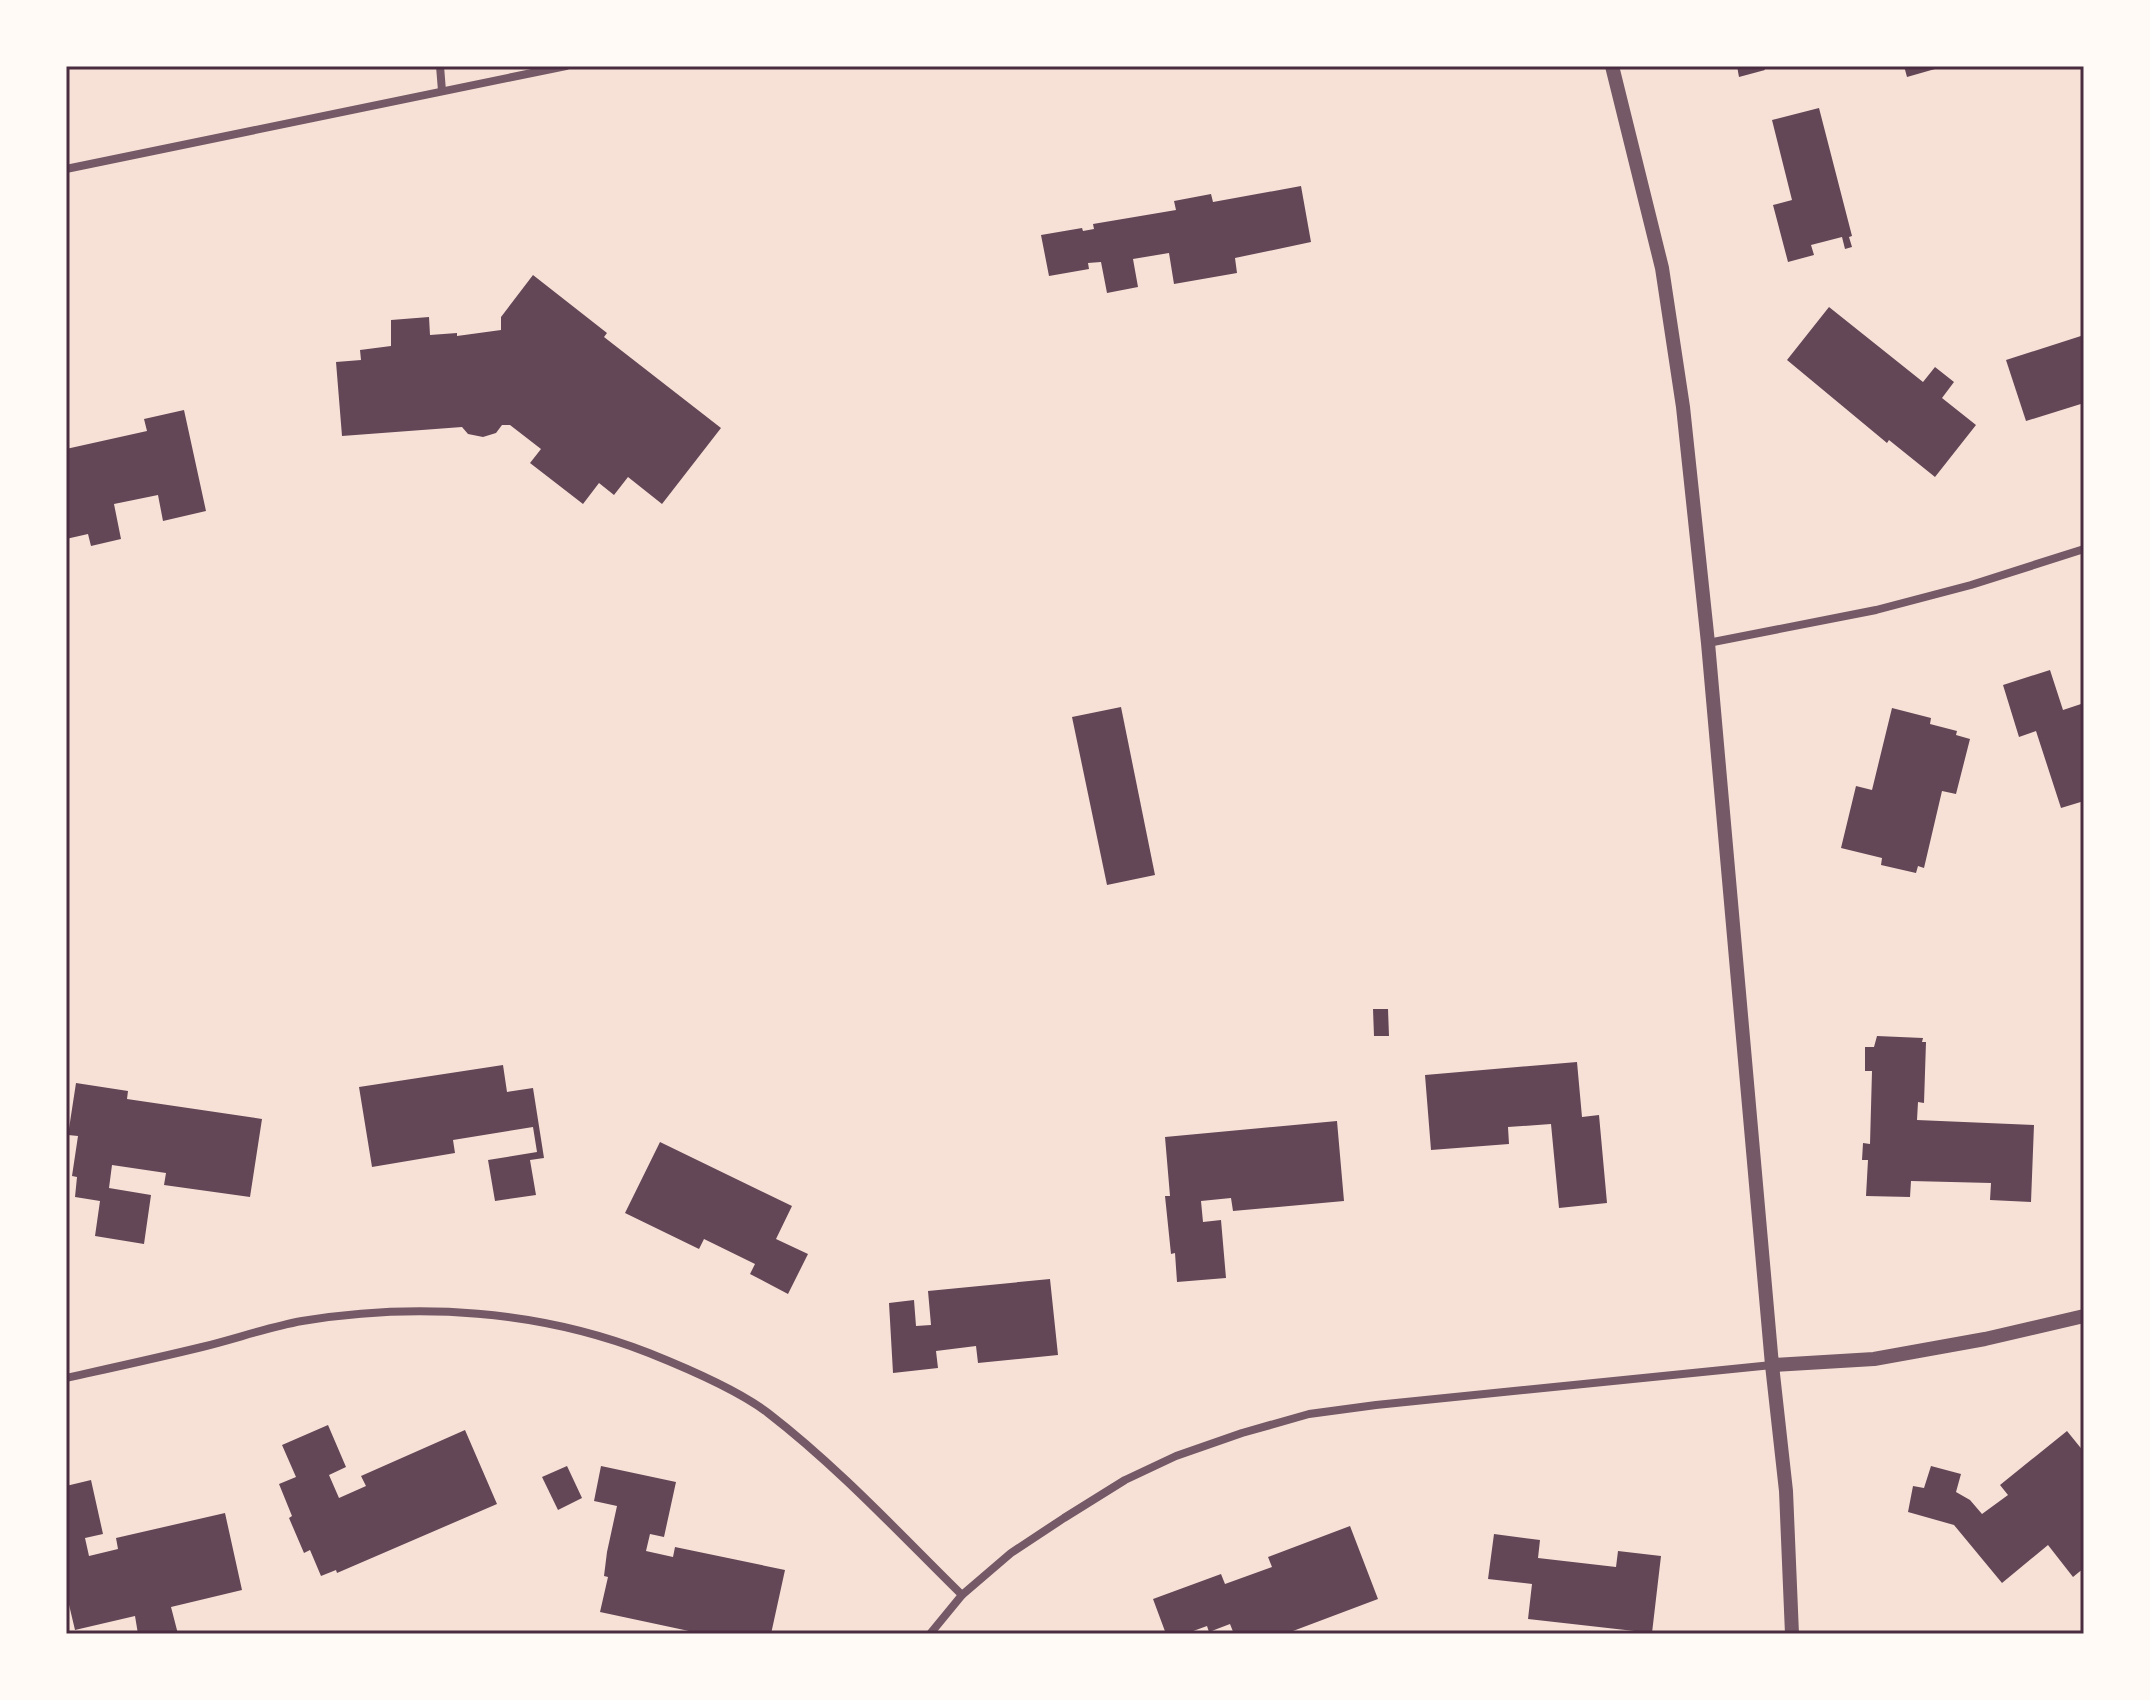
<svg xmlns="http://www.w3.org/2000/svg" width="2150" height="1700" font-family="'PT Sans',sans-serif">
<style>
.building{fill:#644757}
.lines{fill:none;stroke-linecap:round;stroke-linejoin:round}
.minor{stroke:#755966;stroke-width:8}
.tertiary{stroke:#755966;stroke-width:14}
.neatline{fill:none;stroke:#4a2c40;stroke-width:3}
</style>
<rect width="100%" height="100%" fill="#f7e1d7"/>
<g class="building">
<polygon points="1737,66 1763,66 1765,70 1739,77"/>
<polygon points="1904,66 1942,66 1942,67 1907,77"/>
<polygon points="1819,108 1852,236 1849,237 1852,247 1845,249 1842,237 1811,245 1814,255 1788,262 1773,205 1792,200 1772,120"/>
<polygon points="1301,186 1311,242 1235,258 1237,273 1174,284 1169,253 1133,259 1138,287 1107,293 1101,262 1088,263 1089,269 1049,276 1041,235 1082,228 1083,231 1094,229 1093,224 1176,210 1174,201 1211,194 1213,202"/>
<polygon points="533,275 607,333 604,337 721,428 662,504 628,477 614,495 599,483 583,504 530,463 541,449 510,425 502,425 496,433 483,437 468,434 462,427 342,436 336,362 361,360 360,350 391,346 391,320 429,317 430,335 457,333 457,336 501,330 501,317"/>
<polygon points="1829,307 1923,382 1935,367 1954,382 1942,398 1976,425 1935,477 1889,440 1887,443 1787,360"/>
<polygon points="2084,335 2084,403 2026,421 2006,360"/>
<polygon points="184,410 206,511 163,521 158,495 114,504 121,539 91,546 88,534 66,539 66,449 147,431 144,419"/>
<polygon points="2050,670 2063,710 2084,703 2084,801 2061,808 2036,731 2019,737 2003,685"/>
<polygon points="1121,707 1155,875 1107,885 1072,717"/>
<polygon points="1892,708 1931,718 1930,724 1957,731 1956,735 1970,739 1956,794 1942,791 1924,868 1918,866 1916,873 1881,865 1882,858 1841,848 1856,786 1872,790"/>
<polygon points="1373,1009 1388,1009 1389,1036 1374,1036"/>
<polygon points="1877,1036 1923,1038 1922,1042 1926,1042 1924,1103 1918,1102 1917,1120 2034,1125 2031,1202 1990,1200 1991,1183 1911,1181 1910,1197 1866,1196 1868,1160 1862,1160 1863,1143 1870,1144 1872,1071 1865,1071 1865,1047 1874,1047"/>
<polygon points="1577,1062 1582,1117 1599,1115 1607,1203 1559,1208 1551,1124 1508,1127 1509,1144 1431,1150 1425,1075"/>
<polygon points="503,1065 507,1092 533,1088 544,1158 530,1160 536,1195 495,1201 488,1160 537,1152 533,1127 453,1140 455,1153 372,1167 359,1087"/>
<polygon points="76,1083 128,1091 127,1099 262,1119 250,1197 164,1185 166,1173 112,1165 109,1188 151,1195 144,1244 95,1236 100,1201 75,1197 77,1177 72,1176 78,1136 68,1135"/>
<polygon points="1337,1121 1344,1201 1233,1211 1231,1198 1201,1201 1203,1222 1221,1220 1226,1278 1177,1282 1175,1253 1171,1254 1165,1196 1170,1196 1165,1137"/>
<polygon points="660,1142 792,1206 776,1239 808,1254 788,1294 750,1274 755,1264 704,1239 699,1249 625,1213"/>
<polygon points="1050,1279 1058,1355 978,1363 976,1346 936,1351 938,1368 893,1373 889,1303 914,1300 916,1326 931,1325 928,1291"/>
<polygon points="328,1425 346,1467 329,1475 339,1498 366,1486 361,1476 465,1430 497,1504 337,1573 336,1570 321,1576 310,1550 304,1553 289,1518 292,1516 279,1484 296,1477 282,1445"/>
<polygon points="2067,1431 2084,1452 2084,1568 2073,1577 2048,1545 2002,1583 1954,1525 1908,1512 1913,1486 1924,1488 1931,1466 1961,1474 1956,1492 1970,1500 1982,1514 2008,1495 2000,1485"/>
<polygon points="567,1466 582,1498 558,1510 542,1477"/>
<polygon points="601,1466 676,1482 664,1537 650,1534 646,1551 673,1557 675,1547 785,1570 771,1634 703,1634 600,1612 608,1577 604,1576 607,1552 617,1506 594,1501"/>
<polygon points="91,1480 103,1534 85,1538 89,1556 118,1549 116,1538 225,1513 242,1590 171,1607 178,1634 138,1634 135,1616 75,1630 66,1592 66,1486"/>
<polygon points="1350,1526 1378,1599 1285,1634 1234,1634 1230,1624 1209,1632 1207,1626 1185,1634 1166,1634 1153,1599 1221,1574 1225,1584 1272,1567 1268,1557"/>
<polygon points="1494,1534 1540,1540 1538,1558 1616,1567 1618,1551 1661,1556 1652,1633 1528,1619 1532,1584 1488,1579"/>
</g>
<g class="lines">
<g class="minor">
<polyline points="440,66 442,91"/>
<polyline points="66,169 566,66"/>
<polyline points="1708,643 1876,610 1971,585 2084,549"/>
<path d="M66,1378C111,1368 157,1358 202,1347C235,1339 269,1327 302,1321C418,1302 539,1310 649,1353C684,1367 737,1389 768,1413C838,1467 899,1533 962,1595"/>
<polyline points="930,1634 962,1595 1011,1553 1064,1518 1125,1480 1176,1456 1242,1433 1309,1414 1376,1405 1772,1365"/>
</g>
<g class="tertiary">
<polyline points="1612,66 1662,268 1683,407 1708,643 1772,1365 1786,1491 1792,1634"/>
<polyline points="1772,1365 1874,1359 1985,1339 2084,1316"/>
</g>
</g>
<rect width="2150" height="1700" fill="none" stroke="#fffaf5" stroke-width="136"/>
<rect x="68" y="68" width="2014" height="1564" class="neatline"/>
</svg>
